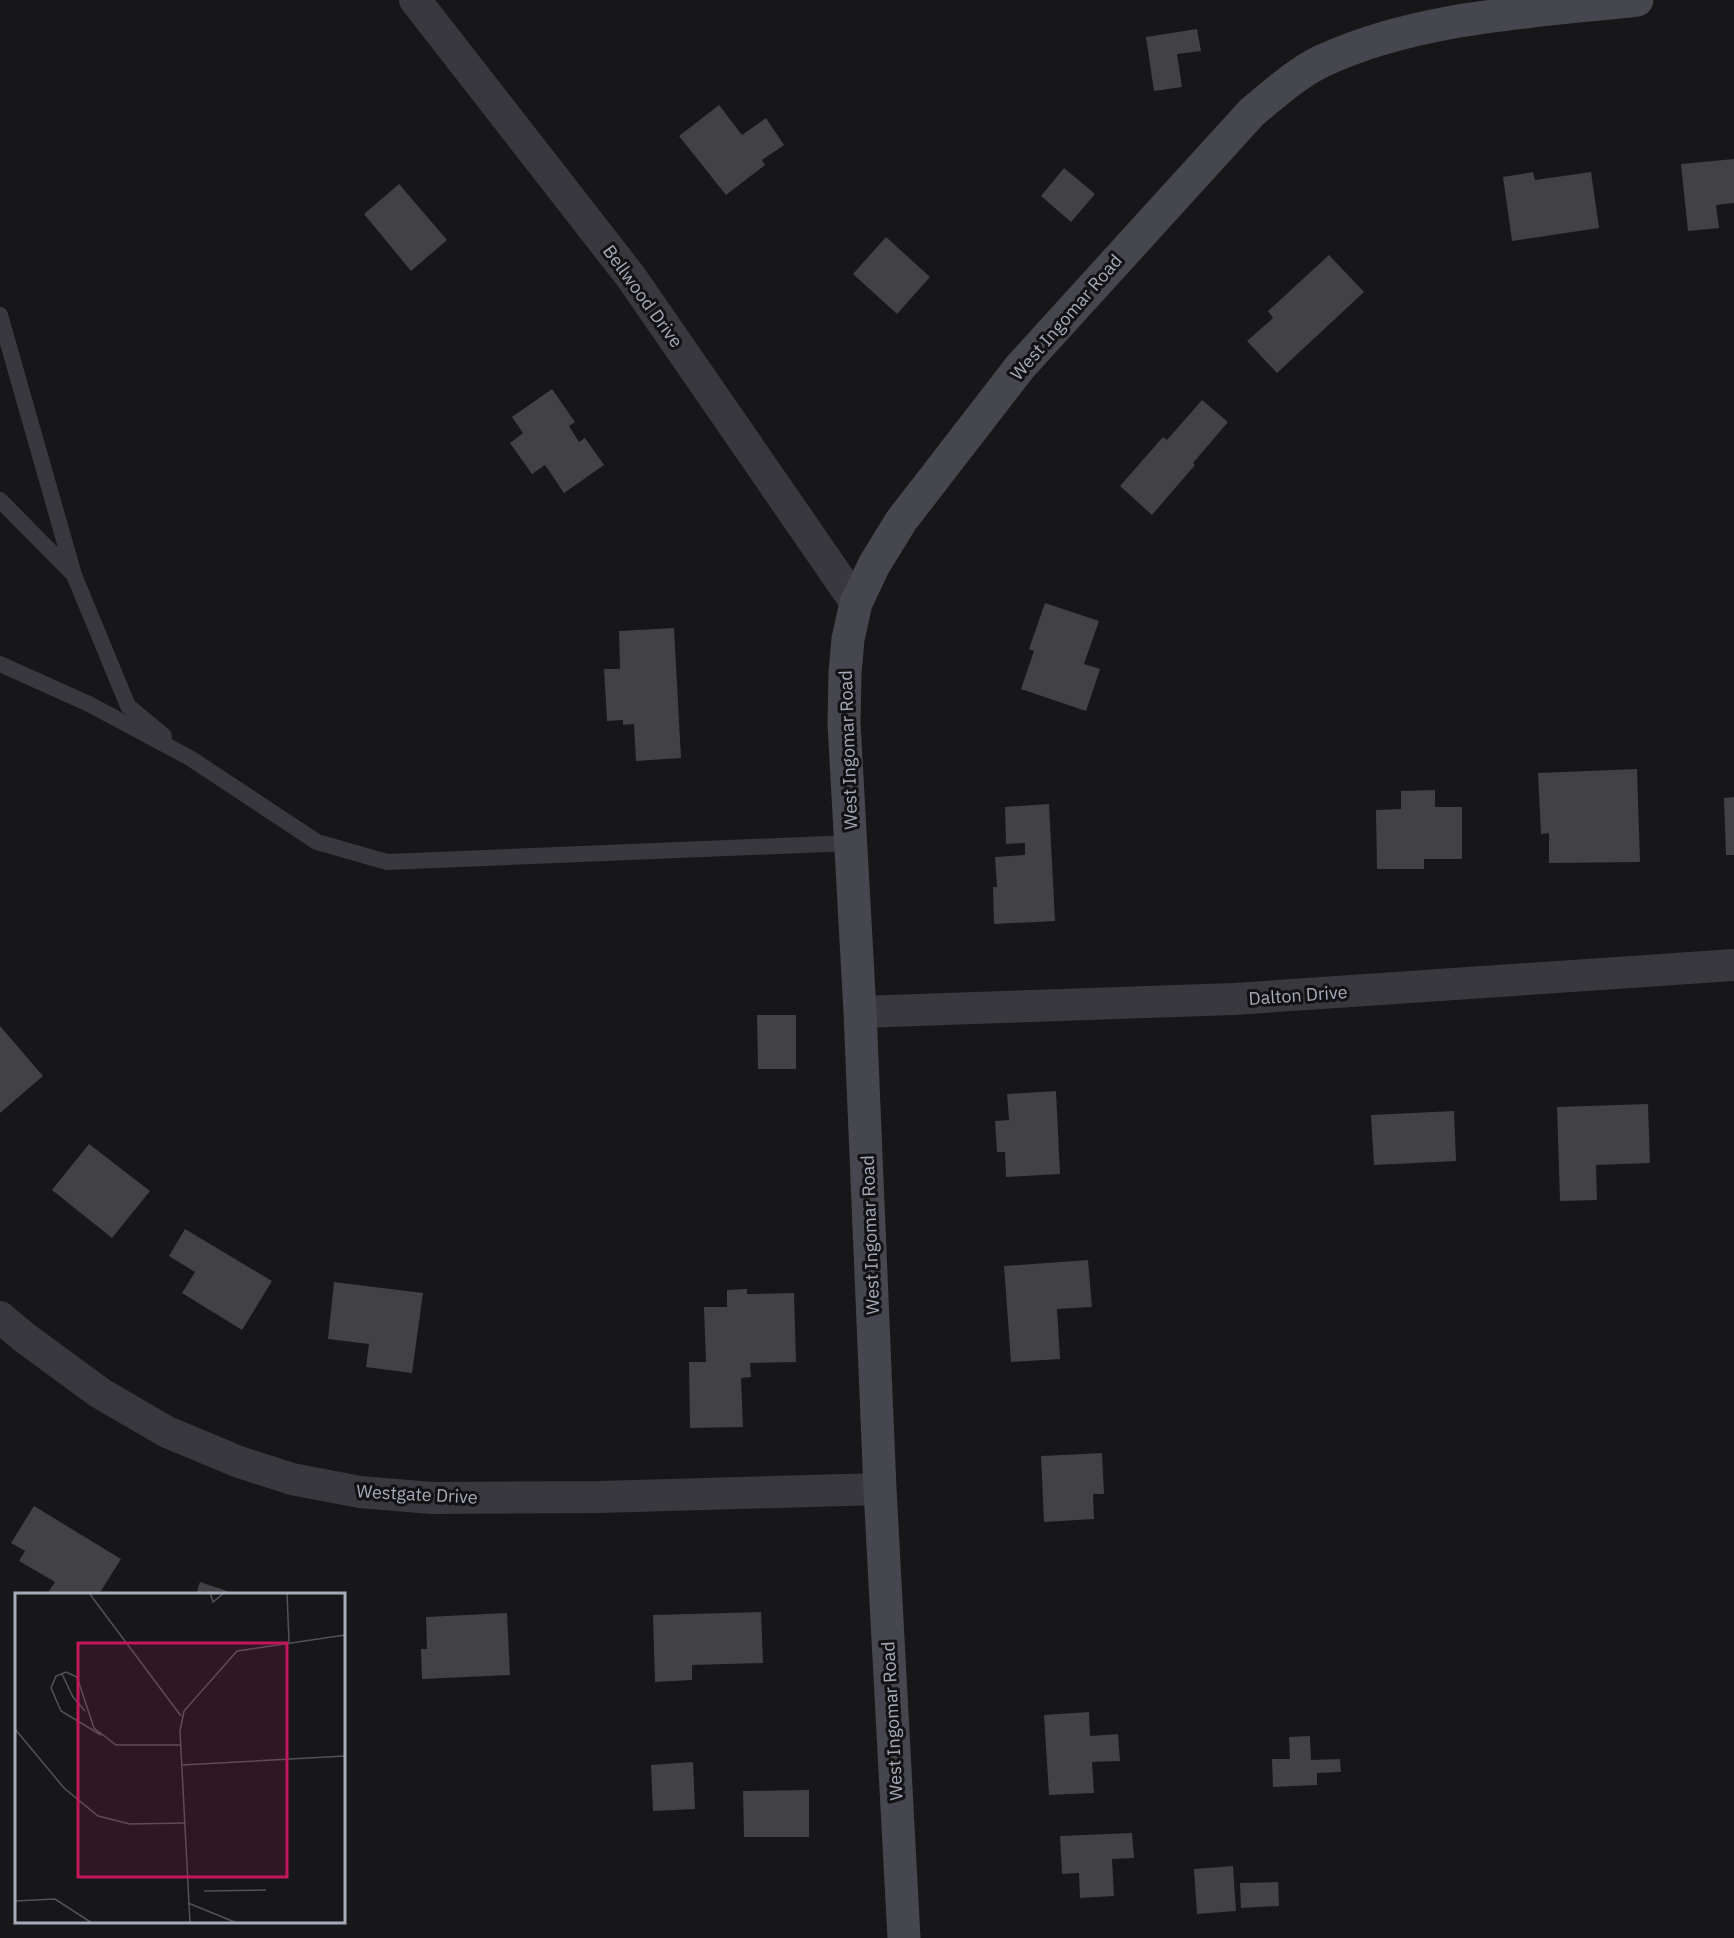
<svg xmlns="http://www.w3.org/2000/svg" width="1734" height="1938" font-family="'IBM Plex Sans',sans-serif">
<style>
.building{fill:#414146}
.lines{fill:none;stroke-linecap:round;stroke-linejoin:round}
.lane{stroke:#38383e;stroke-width:16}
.street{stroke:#38383e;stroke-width:32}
.secondary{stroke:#46474e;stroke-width:33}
.labels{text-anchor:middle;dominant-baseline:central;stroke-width:6;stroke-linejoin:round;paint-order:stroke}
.street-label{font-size:18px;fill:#a8acba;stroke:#121214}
.inset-road{fill:none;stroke:#515359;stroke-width:1.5}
.view{fill:#c2185b;fill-opacity:0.15;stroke:#c2185b;stroke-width:3}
.inset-edge{fill:none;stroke:#a8acba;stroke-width:3}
</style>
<rect width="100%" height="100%" fill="#171719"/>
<g class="building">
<polygon points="1197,29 1201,51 1177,54 1182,87 1154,91 1146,37"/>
<polygon points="719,105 742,135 766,118 784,145 762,160 765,165 726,195 679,136"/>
<polygon points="1734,159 1734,203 1716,205 1719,228 1688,231 1681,164"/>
<polygon points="1064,168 1095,194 1071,222 1041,196"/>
<polygon points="1533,172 1535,180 1591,172 1599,228 1512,241 1503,177"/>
<polygon points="399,184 447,240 411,271 364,214"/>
<polygon points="886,237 930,277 897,314 853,274"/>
<polygon points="1329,255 1364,292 1277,373 1247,341 1273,318 1268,311"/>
<polygon points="552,389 575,422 569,426 579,442 585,438 604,465 564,493 545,465 532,474 510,443 523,433 512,417"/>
<polygon points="1202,400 1228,422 1193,463 1195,465 1152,515 1120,486 1163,437 1167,440"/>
<polygon points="1045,603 1099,621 1084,664 1100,669 1086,711 1021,689 1034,651 1029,649"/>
<polygon points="674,628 681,758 636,761 634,724 623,725 623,720 607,721 604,669 620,669 619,631"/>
<polygon points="1637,769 1640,862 1549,863 1549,833 1541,834 1538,773"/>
<polygon points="1435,790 1435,807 1462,807 1462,859 1424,859 1424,869 1377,869 1376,810 1401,809 1401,791"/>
<polygon points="1734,797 1734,855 1726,855 1724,798"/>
<polygon points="1049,804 1055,921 994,924 993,887 997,887 995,857 1025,855 1025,843 1006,844 1005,807"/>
<polygon points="757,1015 796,1015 796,1069 758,1069"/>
<polygon points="0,1026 43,1076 0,1113"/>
<polygon points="1056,1091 1060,1174 1006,1177 1005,1152 997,1152 995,1121 1009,1120 1007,1094"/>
<polygon points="1648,1104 1650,1163 1596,1165 1597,1200 1560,1201 1557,1107"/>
<polygon points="1454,1111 1456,1161 1374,1165 1371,1115"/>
<polygon points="89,1144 150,1191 112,1238 52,1190"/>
<polygon points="185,1229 272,1281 242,1330 182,1293 195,1272 169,1256"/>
<polygon points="1088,1260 1092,1307 1057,1309 1060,1359 1011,1362 1004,1266"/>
<polygon points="334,1282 423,1293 412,1373 366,1367 369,1344 328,1339"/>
<polygon points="747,1289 747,1294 794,1293 796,1362 750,1363 751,1377 741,1378 743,1427 690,1428 689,1362 706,1362 704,1307 727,1307 727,1290"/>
<polygon points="1102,1453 1104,1494 1093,1494 1094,1519 1044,1522 1041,1456"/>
<polygon points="34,1506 121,1559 99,1594 47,1594 55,1582 19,1561 25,1551 11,1543"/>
<polygon points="200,1582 236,1594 196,1594"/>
<polygon points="761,1612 763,1663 692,1665 692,1680 655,1682 653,1615"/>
<polygon points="507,1613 510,1675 422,1679 421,1649 427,1649 426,1617"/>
<polygon points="1089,1712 1090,1736 1118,1734 1120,1761 1092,1762 1094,1793 1049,1795 1044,1715"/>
<polygon points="1310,1736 1311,1760 1340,1759 1341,1772 1317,1773 1317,1785 1273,1787 1272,1759 1290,1759 1289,1737"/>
<polygon points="693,1762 695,1809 653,1811 651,1765"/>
<polygon points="809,1790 809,1837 744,1837 743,1791"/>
<polygon points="1132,1833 1134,1858 1112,1859 1114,1896 1080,1898 1079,1873 1062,1874 1060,1836"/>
<polygon points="1233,1866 1236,1911 1197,1914 1194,1869"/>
<polygon points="1278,1882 1279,1906 1241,1908 1240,1883"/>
</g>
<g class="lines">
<g class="lane">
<polyline points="0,315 74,575 128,706 164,736"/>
<polyline points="0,500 73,574"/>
<polyline points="0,664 89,704 190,758 317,842 387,862 851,843"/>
</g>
<g class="street">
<polyline points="415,0 631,277 856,603"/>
<polyline points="860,1012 1234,999 1734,965"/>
<polyline points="0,1317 25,1338 100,1393 167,1432 239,1462 292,1479 360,1492 432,1498 600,1497 880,1489"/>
</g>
<path class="secondary" d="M904,1938L880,1489L860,1012L844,723L845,673L848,639L856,603L874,565L901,521L1020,367L1252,112C1274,94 1297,73 1322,61C1419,16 1532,12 1637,0"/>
</g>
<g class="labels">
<g class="street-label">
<text transform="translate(643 296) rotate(54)">Bellwood Drive</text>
<text transform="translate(1066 317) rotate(-49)">West Ingomar Road</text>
<text transform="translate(848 750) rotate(-92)">West Ingomar Road</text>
<text transform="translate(1298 995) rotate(-4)">Dalton Drive</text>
<text transform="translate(870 1235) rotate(-92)">West Ingomar Road</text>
<text transform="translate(417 1494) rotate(3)">Westgate Drive</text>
<text transform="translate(892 1721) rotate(-93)">West Ingomar Road</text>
</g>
</g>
<g transform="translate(15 1593)">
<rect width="330" height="330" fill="#171719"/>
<path class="inset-road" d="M74,0L166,123M195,0L198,9L209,0M272,0L274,49M47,81L58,104L70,118M0,136L49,195L83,223L115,231L169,230M86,142L46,118L36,95L41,83L51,79L62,84L79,135L101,152H166M167,172L330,163M189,298L251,297M0,308L40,306L77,330M173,310L222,330M175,330L165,138L169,118L222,58L330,42"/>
<path class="view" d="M63,50H272V284H63Z"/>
<rect width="330" height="330" class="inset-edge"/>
</g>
</svg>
